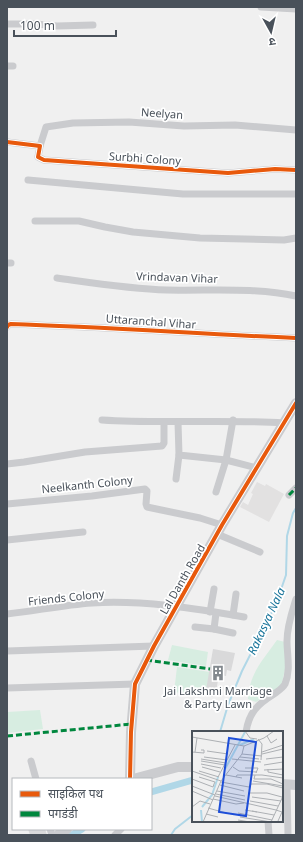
<svg xmlns="http://www.w3.org/2000/svg" width="303" height="842" font-family="'Noto Sans','Noto Sans Devanagari',sans-serif">
<style>
.education{fill:#e2e1e1}
.green{fill:#d7ede1}
.lines{fill:none;stroke-linecap:round;stroke-linejoin:round}
.stream{stroke:#b0d7e7;stroke-width:2}
.canal{stroke:#b0d7e7;stroke-width:7}
.building{fill:#d9d9da}
.street{stroke:#cacbce;stroke-width:7}
.secondary{stroke:#cbcccf;stroke-width:10}
.quiet{stroke:#00873e;stroke-width:3;stroke-dasharray:6 3;stroke-linecap:butt}
.cycleway-casing{stroke:#fff;stroke-width:6}
.cycleway{stroke:#e8590c;stroke-width:4}
.labels{text-anchor:middle;dominant-baseline:central;stroke-width:3.5;stroke-linejoin:round;paint-order:stroke}
.street-label{font-size:11px;fill:#49515a;stroke:#fff}
.poi-label{font-size:11px;fill:#49515a;stroke:#fff}
.water-label{font-size:12px;font-style:italic;fill:#1b769b;stroke:#fff}
.inset-river{fill:none;stroke:#b0d7e7;stroke-width:2}
.inset-road{fill:none;stroke:#adb0b4;stroke-width:1}
.view{fill:#1d4ed8;fill-opacity:0.15;stroke:#1d4ed8;stroke-width:2}
.inset-edge{fill:none;stroke:#49515a;stroke-width:2}
</style>
<rect width="100%" height="100%" fill="#f0f0f0"/>
<polygon class="education" points="257,482 265,486 266,484 284,494 269,522 240,507 243,502 248,505 253,494 251,493"/>
<g class="green">
<path d="M277,640L285,642L287,661L281,687L256,702L248,699C249,674 263,660 277,640Z"/>
<polygon points="172,645 208,652 206,666 168,660"/>
<polygon points="177,667 210,672 205,696 174,692"/>
<polygon points="40,710 43,729 7,733 7,712"/>
</g>
<g class="lines">
<g class="stream">
<polyline points="220,732 228,705 242,671 276,604 286,575 287,536 293,513 296,508"/>
<polyline points="171,835 175,829 193,815"/>
</g>
<g class="canal">
<polyline points="151,792 193,780"/>
<polyline points="72,835 82,829"/>
</g>
</g>
<g class="building">
<polygon points="213,649 235,653 231,671 227,670 226,676 219,675 215,697 205,696"/>
<polygon points="28,829 45,829 47,835 30,835"/>
</g>
<g class="lines">
<g class="street">
<polyline points="261,7 296,9"/>
<polyline points="7,24 36,24 57,26 93,25"/>
<polyline points="7,66 13,66"/>
<polyline points="7,142 40,146 38,157 44,160 228,173 275,169 296,170"/>
<polyline points="40,146 46,127 73,123 129,122 184,126 235,125 296,130"/>
<polyline points="28,180 183,194 296,194"/>
<polyline points="35,221 79,221 105,227 133,232 200,238 284,240 296,238"/>
<polyline points="7,263 11,263"/>
<path d="M57,278C93,283 130,289 167,290C210,291 254,287 296,296"/>
<path d="M7,327L8,325L11,324C106,327 201,334 296,338"/>
<path d="M102,420C163,424 223,419 284,423"/>
<polyline points="178,422 179,455 226,460 257,468"/>
<polyline points="7,464 24,462 85,452 162,446 164,443 164,422"/>
<polyline points="176,479 179,455"/>
<polyline points="216,492 226,460 233,420"/>
<polyline points="289,495 296,488"/>
<polyline points="7,504 92,496 145,489 147,491 146,504 147,507 200,518 222,525"/>
<polyline points="217,534 260,552"/>
<polyline points="7,540 83,532"/>
<polyline points="210,612 214,589"/>
<path d="M7,614C35,611 63,605 92,603C142,600 194,608 244,617"/>
<polyline points="233,615 236,594"/>
<polyline points="195,627 214,629 216,613"/>
<polyline points="214,629 233,633"/>
<polyline points="7,651 154,646"/>
<polyline points="7,688 135,684"/>
<path d="M246,732C249,712 258,704 274,694C278,691 283,688 285,684C291,670 287,655 287,641C287,626 292,612 296,599"/>
<polyline points="31,761 36,779"/>
<polyline points="287,784 288,835"/>
<polyline points="268,821 269,835"/>
<polyline points="50,829 52,835"/>
<polyline points="115,835 121,829"/>
</g>
<g class="secondary">
<polyline points="130,779 131,732 135,684 154,646 222,525 296,403"/>
<polyline points="133,779 178,767 193,767"/>
<polyline points="282,784 296,785"/>
<polyline points="58,835 67,829"/>
</g>
<g class="quiet">
<polyline points="289,495 296,488"/>
<polyline points="146,660 210,669"/>
<polyline points="7,736 132,724"/>
</g>
<g class="cycleway-casing">
<g id="cycleway">
<polyline points="7,142 40,146 38,157 44,160 228,173 275,169 296,170"/>
<path d="M7,327L8,325L11,324C106,327 201,334 296,338"/>
<polyline points="130,779 131,732 135,684 154,646 222,525 296,403"/>
</g>
</g>
<use href="#cycleway" class="cycleway"/>
</g>
<defs>
<g id="building-bare" transform="scale(1.2)"><path d="M-4-6H4V6H1V3H-1V6H-4ZM-2.5-4.3h1.7v1.8h-1.7ZM.8-4.3h1.7v1.8H.8ZM-2.5-1h1.7V.8h-1.7ZM.8-1h1.7V.8H.8Z" fill="#83898e" stroke="#fff" stroke-width="2.5" paint-order="stroke"/></g>
</defs>
<g fill-rule="evenodd">
<use href="#building-bare" x="218" y="673"/>
</g>
<g class="labels">
<g class="street-label">
<text transform="translate(162 113) rotate(4)">Neelyan</text>
<text transform="translate(145 158) rotate(4)">Surbhi Colony</text>
<text transform="translate(177 277) rotate(2)">Vrindavan Vihar</text>
<text transform="translate(151 321) rotate(4)">Uttaranchal Vihar</text>
<text transform="translate(87 484) rotate(-6)">Neelkanth Colony</text>
<text transform="translate(182 579) rotate(-60)">Lal Danth Road</text>
<text transform="translate(66 597) rotate(-6)">Friends Colony</text>
</g>
<g class="poi-label">
<text x="218" y="690">Jai Lakshmi Marriage<tspan x="218" dy="13">&amp; Party Lawn</tspan></text>
</g>
<g class="water-label">
<text transform="translate(266 621) rotate(-65)">Rakasya Nala</text>
</g>
</g>
<g transform="translate(192 731)">
<rect width="91" height="91" fill="#f0f0f0"/>
<path class="inset-river" d="M48,14L62,8M33,38L53,1M10,76L20,64L26,46M9,79L10,91"/>
<path class="inset-road" d="M53,0L58,7L65,8M75,5L79,12L85,8M0,6L52,15L50,23L29,50L11,91M66,8L70,13L69,29M52,15L72,7L82,0M15,20L36,23M0,21L12,22V19H9M3,21L5,7M70,21L91,14M50,23L70,25M70,23L91,18M12,26L35,29M48,26L67,28M9,28L34,32M40,28L69,31M74,28L91,26M9,30L33,34M9,33L29,37M72,34L91,31M10,36L28,41M41,36L47,40L65,41M53,37H66L64,42M76,38V41L91,44M72,39L91,38M0,40L29,50M7,40L27,46M34,44L50,47M63,44L62,48H79L91,53M7,46L23,51L22,53M26,46L43,14M44,46L45,44H70L91,47M0,48L21,56L22,53M61,50L91,55M29,51L57,56L59,53H75L91,57M28,54L52,60M0,55L23,64M0,60L21,69M25,60L53,65M56,62H75L90,66M24,63L53,69M23,65L84,79M60,66L89,70M21,68L44,73L52,72M58,70L86,75M0,76L8,70L18,73M16,77L34,82M53,79L65,81M84,79L90,81L86,90M60,80L82,84M46,82L80,89M14,83L26,86M48,86L79,91M46,89L58,91M79,91L91,65"/>
<path class="view" d="M37,7L64,11L54,85L27,81Z"/>
<rect width="91" height="91" class="inset-edge"/>
</g>
<rect width="303" height="842" fill="none" stroke="#49515a" stroke-width="16"/>
<rect x="12" y="778" width="140" height="52" fill="#ffffff" stroke="#b6b9bd"/>
<rect x="20" y="791" width="20" height="6" fill="#e8590c" stroke="#b6b9bd"/>
<text x="48" y="798" font-size="12" fill="#49515a">साइकिल पथ</text>
<rect x="20" y="811" width="20" height="6" fill="#00873e" stroke="#b6b9bd"/>
<text x="48" y="818" font-size="12" fill="#49515a">पगडंडी</text>
<g transform="translate(271 32) rotate(172)" stroke="#ffffff" stroke-width="3" paint-order="stroke">
<path d="M0-3L7 15L0 10L-7 15Z" fill="#49515a"/>
<text y="-6" font-size="11" font-weight="bold" text-anchor="middle" fill="#49515a">उ</text>
</g>
<path d="M14 30v6h102v-6" fill="none" stroke="#49515a" stroke-width="2"/>
<text x="20" y="30" font-size="12" fill="#49515a" stroke="#ffffff" stroke-width="3" paint-order="stroke">100 m</text>
</svg>
